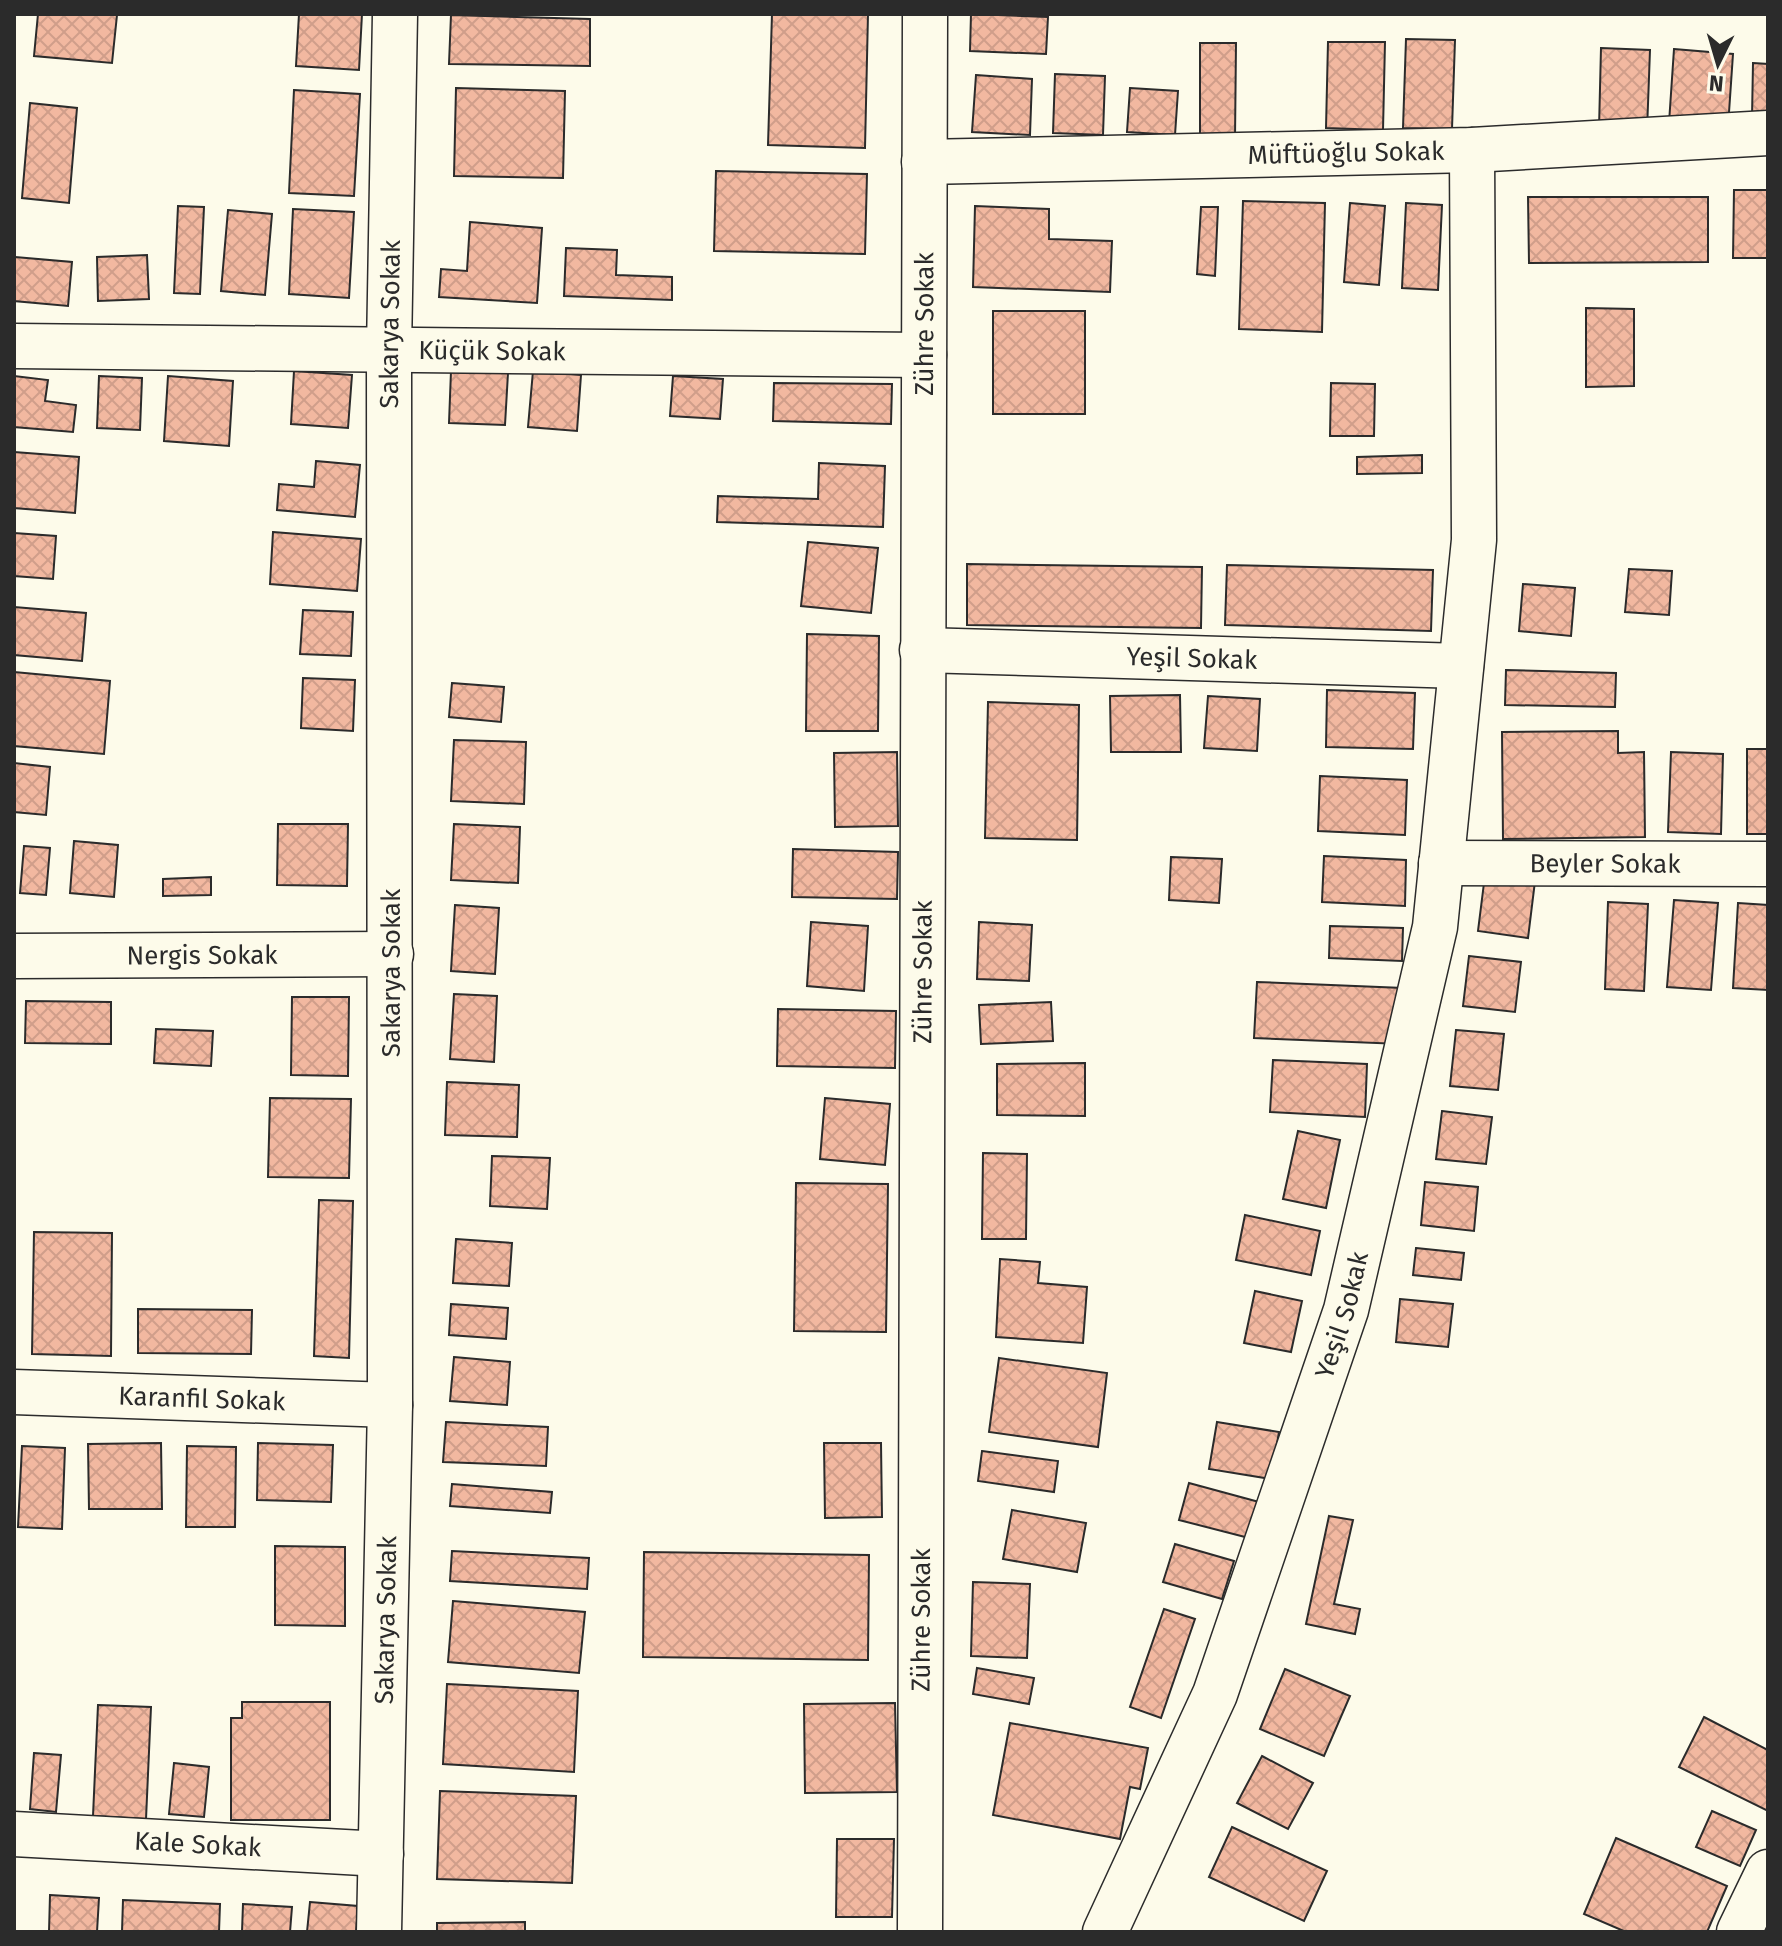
<svg xmlns="http://www.w3.org/2000/svg" width="1782" height="1946" font-family="'Fira Sans',sans-serif">
<style>
.building{fill:url(#building-cross-hatch);stroke:#2b2b2b;stroke-width:2}
.lines{fill:none;stroke-linecap:round;stroke-linejoin:round}
.minor-casing{stroke:#2b2b2b;stroke-width:47}
.minor{stroke:#fdfbea;stroke-width:44}
.labels{text-anchor:middle;dominant-baseline:central;stroke-width:6;stroke-linejoin:round;paint-order:stroke}
.street-label{font-size:26px;fill:#2b2b2b;stroke:#fdfbea}
</style>
<defs>
<pattern id="building-cross-hatch" width="8" height="8" patternUnits="userSpaceOnUse" patternTransform="scale(2)"><rect width="8" height="8" fill="#f2b8a0"/><path d="M0 0l8 8M0 8l8-8" fill="none" stroke="#d09e8a"/></pattern>
</defs>
<rect width="100%" height="100%" fill="#fdfbea"/>
<g class="building">
<polygon points="38,14 117,15 112,63 34,56"/>
<polygon points="299,14 362,14 359,70 296,66"/>
<polygon points="772,14 868,14 865,148 768,145"/>
<polygon points="971,14 1048,17 1046,54 970,51"/>
<polygon points="451,15 590,19 590,66 449,64"/>
<polygon points="1406,39 1455,40 1452,129 1403,128"/>
<polygon points="1328,42 1385,42 1383,130 1326,128"/>
<polygon points="1200,43 1236,43 1235,139 1200,139"/>
<polygon points="1601,48 1650,50 1647,131 1599,129"/>
<polygon points="1674,49 1733,54 1728,127 1669,123"/>
<polygon points="1753,63 1768,64 1768,119 1752,118"/>
<polygon points="1055,74 1105,76 1103,135 1053,133"/>
<polygon points="976,75 1032,79 1030,135 972,132"/>
<polygon points="456,88 565,91 563,178 454,176"/>
<polygon points="1130,88 1178,91 1175,135 1127,132"/>
<polygon points="294,90 360,94 354,196 289,193"/>
<polygon points="30,103 77,108 69,203 22,198"/>
<polygon points="716,171 867,174 865,254 714,251"/>
<polygon points="1734,190 1768,190 1768,258 1733,258"/>
<polygon points="1528,197 1708,197 1708,262 1529,263"/>
<polygon points="1243,201 1325,203 1322,332 1239,329"/>
<polygon points="1350,203 1385,206 1379,285 1344,282"/>
<polygon points="1406,203 1442,205 1438,290 1402,288"/>
<polygon points="178,206 204,207 200,294 174,293"/>
<polygon points="975,206 1049,209 1049,239 1112,241 1110,292 973,287"/>
<polygon points="1201,207 1218,207 1215,276 1197,274"/>
<polygon points="293,209 354,212 349,298 289,294"/>
<polygon points="228,210 272,214 265,295 221,291"/>
<polygon points="470,222 542,228 537,303 439,297 441,269 467,271"/>
<polygon points="566,248 617,250 616,275 672,277 672,300 564,296"/>
<polygon points="147,255 149,299 98,301 97,257"/>
<polygon points="15,257 72,262 68,306 14,301"/>
<polygon points="1586,308 1634,309 1634,386 1586,387"/>
<rect x="993" y="311" width="92" height="103"/>
<polygon points="294,371 352,375 348,428 291,424"/>
<polygon points="451,371 508,373 505,425 449,423"/>
<polygon points="533,371 581,375 577,431 528,427"/>
<polygon points="14,376 48,380 45,401 76,405 73,432 14,427"/>
<polygon points="99,376 142,378 140,430 97,428"/>
<polygon points="168,376 233,381 229,446 164,441"/>
<polygon points="673,376 723,379 720,419 670,416"/>
<polygon points="774,383 892,384 891,424 773,421"/>
<polygon points="1331,383 1375,384 1374,436 1330,436"/>
<polygon points="14,452 79,457 75,513 14,508"/>
<polygon points="1422,455 1422,473 1357,474 1357,457"/>
<polygon points="316,461 360,465 355,517 277,510 279,484 314,487"/>
<polygon points="819,463 885,466 883,527 717,522 718,496 818,499"/>
<polygon points="273,532 361,539 357,591 270,584"/>
<polygon points="14,533 56,536 53,579 14,576"/>
<polygon points="808,542 878,548 871,613 801,606"/>
<polygon points="967,564 1202,567 1201,628 967,625"/>
<polygon points="1227,565 1433,570 1431,631 1225,625"/>
<polygon points="1629,569 1672,571 1669,615 1625,612"/>
<polygon points="1523,584 1575,588 1571,636 1519,631"/>
<polygon points="14,607 86,613 82,661 14,655"/>
<polygon points="303,610 353,612 351,656 300,654"/>
<polygon points="807,634 879,636 878,731 806,731"/>
<polygon points="1506,670 1616,673 1615,707 1505,705"/>
<polygon points="14,672 110,681 104,754 14,746"/>
<polygon points="303,678 355,680 353,731 301,728"/>
<polygon points="452,683 504,687 501,722 449,717"/>
<polygon points="1327,690 1415,693 1413,749 1326,747"/>
<polygon points="1180,695 1181,752 1111,752 1110,696"/>
<polygon points="1208,696 1260,699 1257,751 1204,748"/>
<polygon points="988,702 1079,705 1077,840 985,838"/>
<polygon points="1618,731 1618,753 1644,752 1645,837 1503,839 1502,732"/>
<polygon points="454,740 526,742 524,804 451,801"/>
<rect x="1747" y="749" width="21" height="85"/>
<polygon points="897,752 898,826 835,827 834,753"/>
<polygon points="1671,752 1723,754 1721,834 1668,832"/>
<polygon points="14,763 50,767 46,815 14,812"/>
<polygon points="1320,776 1407,780 1405,835 1318,831"/>
<polygon points="278,824 348,824 347,886 277,885"/>
<polygon points="454,824 520,827 518,883 451,880"/>
<polygon points="74,841 118,845 114,897 70,893"/>
<polygon points="24,846 50,848 46,895 20,893"/>
<polygon points="793,849 898,852 897,899 792,897"/>
<polygon points="1324,856 1406,860 1405,906 1322,902"/>
<polygon points="1171,857 1222,859 1219,903 1169,900"/>
<polygon points="1485,875 1535,881 1528,938 1478,931"/>
<polygon points="211,877 211,895 163,896 163,879"/>
<polygon points="1674,900 1718,903 1711,990 1667,987"/>
<polygon points="1608,902 1648,904 1644,991 1605,989"/>
<polygon points="1738,903 1768,905 1768,990 1733,988"/>
<polygon points="455,905 499,908 495,974 451,971"/>
<polygon points="811,922 868,926 864,991 807,986"/>
<polygon points="979,922 1032,925 1029,981 977,979"/>
<polygon points="1330,926 1403,928 1402,961 1329,958"/>
<polygon points="1469,956 1521,962 1515,1012 1463,1006"/>
<polygon points="1257,982 1403,988 1401,1044 1254,1038"/>
<polygon points="454,994 497,996 494,1062 450,1059"/>
<polygon points="292,997 349,997 348,1076 291,1075"/>
<polygon points="26,1001 111,1002 111,1044 25,1043"/>
<polygon points="1051,1002 1053,1041 981,1044 979,1005"/>
<polygon points="778,1009 896,1011 895,1068 777,1066"/>
<polygon points="156,1029 213,1031 211,1066 154,1063"/>
<polygon points="1456,1030 1504,1034 1498,1090 1450,1086"/>
<polygon points="1273,1060 1367,1064 1365,1117 1270,1112"/>
<polygon points="1085,1063 1085,1116 997,1115 997,1064"/>
<polygon points="447,1082 519,1085 517,1137 445,1135"/>
<polygon points="270,1098 351,1099 349,1178 268,1177"/>
<polygon points="825,1098 890,1104 885,1165 820,1159"/>
<polygon points="1442,1111 1492,1117 1486,1164 1436,1159"/>
<polygon points="1298,1131 1340,1140 1326,1208 1283,1199"/>
<polygon points="983,1153 1027,1154 1026,1239 982,1239"/>
<polygon points="492,1156 550,1158 547,1209 490,1206"/>
<polygon points="1425,1182 1478,1187 1474,1231 1421,1225"/>
<polygon points="796,1183 888,1184 886,1332 794,1331"/>
<polygon points="319,1200 353,1201 349,1358 314,1356"/>
<polygon points="1245,1215 1320,1231 1311,1275 1236,1260"/>
<polygon points="34,1232 112,1233 111,1356 32,1354"/>
<polygon points="456,1239 512,1243 509,1286 453,1283"/>
<polygon points="1416,1248 1464,1253 1461,1280 1413,1275"/>
<polygon points="1000,1259 1040,1262 1038,1283 1087,1287 1083,1343 996,1337"/>
<polygon points="1255,1291 1302,1301 1291,1352 1244,1343"/>
<polygon points="1400,1299 1453,1304 1448,1347 1396,1342"/>
<polygon points="451,1304 508,1308 506,1339 449,1335"/>
<polygon points="138,1309 252,1310 251,1354 138,1353"/>
<polygon points="454,1357 510,1362 507,1405 450,1401"/>
<polygon points="999,1358 1107,1373 1098,1447 989,1432"/>
<polygon points="446,1422 548,1427 546,1466 443,1462"/>
<polygon points="1217,1422 1279,1432 1271,1479 1209,1469"/>
<polygon points="161,1443 162,1509 89,1509 88,1444"/>
<polygon points="258,1443 333,1445 331,1502 257,1500"/>
<polygon points="824,1443 881,1443 882,1517 825,1518"/>
<polygon points="22,1446 65,1448 62,1529 18,1527"/>
<polygon points="187,1446 236,1447 235,1527 186,1527"/>
<polygon points="982,1451 1058,1461 1054,1492 978,1481"/>
<polygon points="1189,1483 1259,1502 1249,1538 1179,1520"/>
<polygon points="452,1484 552,1492 550,1513 450,1506"/>
<polygon points="1012,1510 1086,1523 1077,1572 1003,1559"/>
<polygon points="1329,1516 1353,1520 1334,1604 1360,1609 1355,1634 1306,1624"/>
<polygon points="1175,1544 1234,1561 1222,1599 1163,1582"/>
<polygon points="275,1546 345,1547 345,1626 275,1625"/>
<polygon points="452,1551 589,1558 587,1589 450,1581"/>
<polygon points="644,1552 869,1555 868,1660 643,1657"/>
<polygon points="973,1582 1030,1584 1027,1658 971,1656"/>
<polygon points="453,1601 585,1612 579,1673 448,1662"/>
<polygon points="1164,1609 1195,1619 1161,1718 1130,1707"/>
<polygon points="977,1668 1034,1678 1029,1704 973,1694"/>
<polygon points="1285,1669 1350,1696 1324,1756 1260,1729"/>
<polygon points="447,1684 578,1691 574,1772 443,1764"/>
<polygon points="242,1702 330,1702 330,1820 231,1820 231,1718 242,1718"/>
<polygon points="895,1703 897,1792 805,1793 804,1704"/>
<polygon points="98,1705 151,1707 146,1819 93,1816"/>
<polygon points="1704,1717 1768,1750 1768,1811 1679,1767"/>
<polygon points="1010,1723 1148,1748 1140,1789 1130,1787 1120,1839 993,1815"/>
<polygon points="34,1753 61,1755 56,1812 30,1809"/>
<polygon points="1262,1756 1313,1783 1288,1829 1237,1803"/>
<polygon points="174,1763 209,1767 204,1817 169,1814"/>
<polygon points="440,1791 576,1796 572,1883 437,1879"/>
<polygon points="1712,1811 1756,1830 1740,1866 1696,1847"/>
<polygon points="1232,1827 1327,1871 1304,1921 1209,1877"/>
<polygon points="1616,1838 1727,1886 1707,1932 1626,1932 1584,1914"/>
<polygon points="837,1839 894,1839 892,1917 836,1917"/>
<polygon points="50,1895 99,1898 97,1932 49,1932"/>
<polygon points="123,1900 220,1904 219,1932 122,1932"/>
<polygon points="310,1902 358,1906 356,1932 307,1932"/>
<polygon points="243,1904 292,1907 290,1932 242,1932"/>
<polygon points="525,1922 525,1932 437,1932 437,1923"/>
</g>
<g class="lines">
<g class="minor-casing">
<g id="minor">
<path id="s1" d="M924,162L1472,150L1768,133"/>
<path id="s2" d="M14,346L924,355"/>
<path id="s3" d="M922,650L1461,666"/>
<path id="s4" d="M1441,863L1768,864"/>
<path id="s5" d="M14,956L391,954"/>
<path id="s6" d="M14,1392L390,1405"/>
<path id="s7" d="M14,1834L381,1854"/>
<path id="s8" d="M379,1932L390,1405L389,350L395,14"/>
<path id="s9" d="M920,1932L925,14"/>
<path id="s10" d="M1105,1932L1215,1694L1346,1310L1435,927L1474,540L1472,150"/>
<polyline points="1739,1932 1768,1872"/>
</g>
</g>
<use href="#minor" class="minor"/>
</g>
<g class="labels">
<g class="street-label">
<text stroke="none"><textPath href="#s1" startOffset="422">Müftüoğlu Sokak</textPath></text>
<text stroke="none"><textPath href="#s8" startOffset="1608">Sakarya Sokak</textPath></text>
<text stroke="none"><textPath href="#s9" startOffset="1608">Zühre Sokak</textPath></text>
<text stroke="none"><textPath href="#s2" startOffset="478">Küçük Sokak</textPath></text>
<text stroke="none"><textPath href="#s3" startOffset="270">Yeşil Sokak</textPath></text>
<text stroke="none"><textPath href="#s4" startOffset="164">Beyler Sokak</textPath></text>
<text stroke="none"><textPath href="#s5" startOffset="188">Nergis Sokak</textPath></text>
<text transform="translate(391 973) rotate(-90)">Sakarya Sokak</text>
<text stroke="none"><textPath href="#s9" startOffset="960">Zühre Sokak</textPath></text>
<text stroke="none"><textPath href="#s10" startOffset="662">Yeşil Sokak</textPath></text>
<text stroke="none"><textPath href="#s6" startOffset="188">Karanfil Sokak</textPath></text>
<text stroke="none"><textPath href="#s8" startOffset="312">Sakarya Sokak</textPath></text>
<text stroke="none"><textPath href="#s9" startOffset="312">Zühre Sokak</textPath></text>
<text stroke="none"><textPath href="#s7" startOffset="184">Kale Sokak</textPath></text>
</g>
</g>
<rect width="1782" height="1946" fill="none" stroke="#2b2b2b" stroke-width="32"/>
<g transform="translate(1718 64) rotate(185)" stroke="#fdfbea" stroke-width="6" paint-order="stroke">
<path d="M0-6L14 30L0 20L-14 30Z" fill="#2b2b2b"/>
<text y="-12" font-size="22" font-weight="bold" text-anchor="middle" fill="#2b2b2b">N</text>
</g>
</svg>
